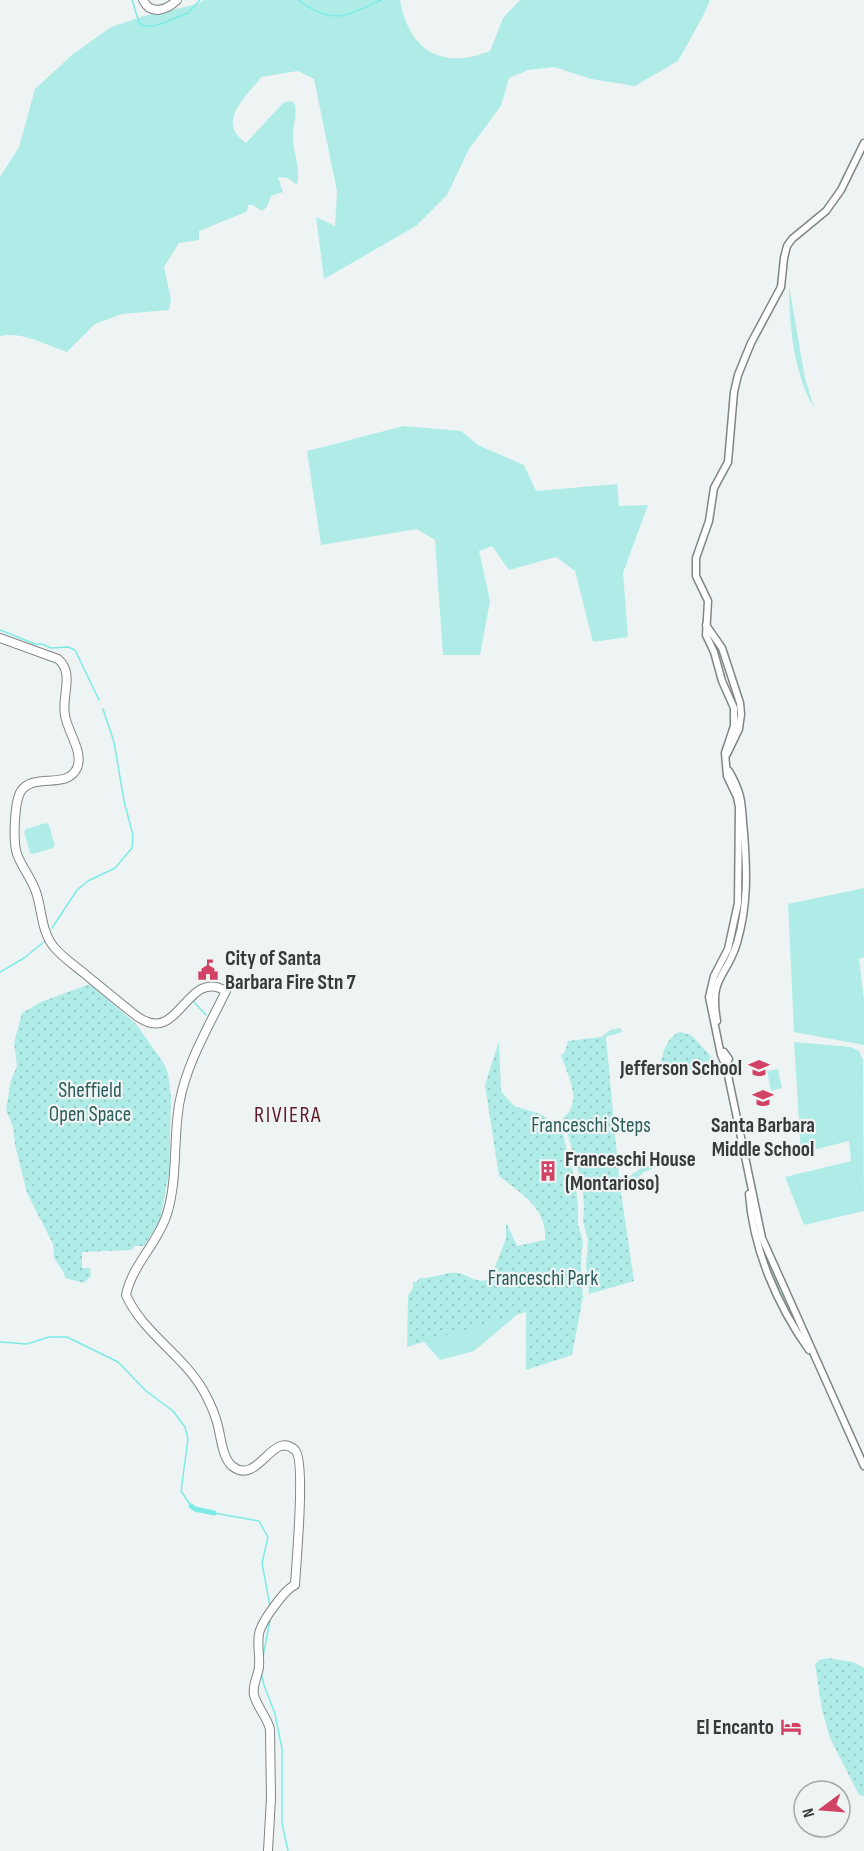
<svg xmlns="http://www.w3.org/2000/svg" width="864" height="1851" font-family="'Sofia Sans Condensed',sans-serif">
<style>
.grass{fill:#afece8}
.park{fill:url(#park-dots)}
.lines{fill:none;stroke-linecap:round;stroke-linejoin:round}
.stream{stroke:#7cebe5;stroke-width:1.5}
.canal{stroke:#7cebe5;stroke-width:5}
.minor-casing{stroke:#808585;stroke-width:9}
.major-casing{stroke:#808585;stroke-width:10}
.minor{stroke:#fff;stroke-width:6}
.major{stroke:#fff;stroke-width:8}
.labels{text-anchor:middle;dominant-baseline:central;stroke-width:4.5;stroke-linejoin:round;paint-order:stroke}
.poi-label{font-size:21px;font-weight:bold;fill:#373a39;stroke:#eef4f3;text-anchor:start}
.park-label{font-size:21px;fill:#2d5d5b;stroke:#eef4f3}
.neighbourhood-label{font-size:22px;letter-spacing:1.5px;fill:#611b2b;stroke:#eef4f3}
</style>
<defs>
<pattern id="park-dots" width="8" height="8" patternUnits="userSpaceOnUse" patternTransform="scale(1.5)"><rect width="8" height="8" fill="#afece8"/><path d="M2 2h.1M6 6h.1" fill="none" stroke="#97cbc8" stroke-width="1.8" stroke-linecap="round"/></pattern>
</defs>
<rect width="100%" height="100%" fill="#eef4f3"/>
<g class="grass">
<path d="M204,0H400C406,34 424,61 462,58C471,58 481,54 490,51L503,18L520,0H710L703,16L678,61L635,86L591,79L554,67L528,70L509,78L501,106L469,149L447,195L416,226L324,279L316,217L335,226L337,191L314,79L298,71L261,77C246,98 215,121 246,143L282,104L288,101L294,102C298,115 293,124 293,136C293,153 301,168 297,185L288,178L278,177L283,192L271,196L267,207L262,211L253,205H248L247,211L241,214L199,231V240L179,243L164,267L171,299L169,310L122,314L95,324L67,352C45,345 23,331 0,336V177L19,147L35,89L72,55L111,27L144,16L198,4Z"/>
<path d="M789,286L805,378L814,408C794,374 789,325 789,286Z"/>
<polygon points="404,426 461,431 478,445 524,465 536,491 617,484 619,506 648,505 623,573 628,637 593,642 575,571 556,557 509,570 492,546 479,551 490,601 480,655 443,655 435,540 417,529 321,545 307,451"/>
<polygon points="46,823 49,825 55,846 53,848 33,854 30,853 24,832 26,829"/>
<polygon points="864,888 864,957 859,959 864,1000 864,1045 794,1032 788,904"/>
<polygon points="794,1042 851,1047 859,1051 863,1060 864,1211 804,1225 785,1177 851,1161 849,1141 801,1153"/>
<polygon points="778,1069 782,1088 771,1091 767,1071"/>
<polygon points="757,1226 798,1326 797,1327 792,1321 762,1253"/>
<polygon points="435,1280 532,1302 474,1351 440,1360 425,1343 413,1316 413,1282"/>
</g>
<g class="park">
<polygon points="90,984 136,1024 163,1062 168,1073 171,1097 169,1173 160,1220 144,1246 135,1246 131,1250 82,1252 82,1268 90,1268 91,1276 84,1283 65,1278 64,1273 54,1258 53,1244 27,1193 15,1145 13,1127 6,1110 11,1080 17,1066 14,1043 22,1013 41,1002"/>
<path d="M620,1028L622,1032L606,1037L619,1177L624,1180L643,1167L652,1165V1169L644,1172L621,1192L634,1281L589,1294L586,1265L588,1241L583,1221L584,1207L582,1184L563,1118C584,1102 567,1075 561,1055L565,1052L568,1041L602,1037L610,1030Z"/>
<path d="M680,1032L691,1035L722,1068L660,1075C661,1060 663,1039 680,1032Z"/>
<path d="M499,1041L501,1091L514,1106L543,1115L563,1134L574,1176L578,1204V1224L583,1241L581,1264L583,1297L572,1355L526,1370V1312L407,1347L408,1296L419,1278C432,1279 447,1271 459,1273C470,1276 481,1286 491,1277L506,1239V1222L517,1246L545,1240C548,1208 520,1193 499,1176L485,1085Z"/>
<polygon points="827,1658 853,1662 864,1668 864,1796 859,1795 830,1738 822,1710 815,1664 819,1660"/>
</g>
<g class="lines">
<g class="stream">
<polyline points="132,0 139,22 143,26 151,26 158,25 188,13 200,0"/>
<path d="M298,0C333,25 345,17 381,0"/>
<polyline points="0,630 35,644 42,644 51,648 68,647 75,650 99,700"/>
<polyline points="52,928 77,890 88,881 115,868 132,848 133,835 124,801 114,742 103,709"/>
<polyline points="0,972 24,958 44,942"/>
<polyline points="193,1001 206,1015"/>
<polyline points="0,1342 27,1344 49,1337 67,1337 118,1362 146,1391 173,1411 185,1427 188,1439 181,1491 191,1506"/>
<polyline points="214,1513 259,1521 268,1537 262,1563 270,1606"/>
<polyline points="262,1662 270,1620"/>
<polyline points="261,1673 264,1685 275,1714 282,1749 282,1823 288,1851"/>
</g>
<polyline class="canal" points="191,1506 195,1509 214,1513"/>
<g class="minor-casing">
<g id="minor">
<polyline points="706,625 722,648 740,703 741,714 739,729 727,754"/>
<path d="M717,1021C709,976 726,979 737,943C748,905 747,872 744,833C741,805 744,797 729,771"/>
<polyline points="724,1052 729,1059 725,1064"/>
<polyline points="725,1061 762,1238 864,1466"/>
<polyline points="725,1064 721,1055 709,997 714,976 728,949 738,903 739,807 737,797 727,776 725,753 734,726 734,708 722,681 714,652 706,635 708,601 696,576 696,558 709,521 714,488 728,462 734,392 738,375 751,343 781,287 784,258 787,246 792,239 826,211 841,190 864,143"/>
<path d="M749,1194C753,1249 777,1305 809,1350"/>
</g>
</g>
<g class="major-casing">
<g id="major">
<path d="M143,0C151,16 167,10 177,0"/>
<path d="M0,638L58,659C75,673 61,697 65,715C67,731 84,752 77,768C67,790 34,772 21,791C14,802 13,842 17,854C22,868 33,880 37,895C42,912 42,933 54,947C62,957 74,965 85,974C102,988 120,1003 138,1017C180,1046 186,967 226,991C208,1028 186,1064 179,1105C173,1141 178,1178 167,1214C158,1243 132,1265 126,1295C143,1333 182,1354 203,1390C208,1399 213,1409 216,1419C221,1433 221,1456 232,1466C258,1487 272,1429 295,1450C306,1460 296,1565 295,1585C285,1589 261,1622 259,1634C257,1644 260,1656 259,1667C258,1676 252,1685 254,1695C257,1707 267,1717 270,1729L271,1798L268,1851"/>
</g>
</g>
<use href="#minor" class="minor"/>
<use href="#major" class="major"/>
</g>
<defs>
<g id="civic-bare" transform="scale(1.62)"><path d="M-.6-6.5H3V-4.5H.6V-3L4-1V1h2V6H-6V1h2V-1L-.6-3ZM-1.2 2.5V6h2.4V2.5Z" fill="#d24264" stroke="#eef4f3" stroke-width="2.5" paint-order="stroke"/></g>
<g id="school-bare" transform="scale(1.62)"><path d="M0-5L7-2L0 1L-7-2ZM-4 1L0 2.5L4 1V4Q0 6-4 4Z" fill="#d24264" stroke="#eef4f3" stroke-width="2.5" paint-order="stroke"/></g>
<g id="building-bare" transform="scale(1.62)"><path d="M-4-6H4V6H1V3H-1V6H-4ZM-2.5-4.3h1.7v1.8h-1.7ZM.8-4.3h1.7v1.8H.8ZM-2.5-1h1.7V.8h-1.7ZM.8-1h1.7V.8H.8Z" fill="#d24264" stroke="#eef4f3" stroke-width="2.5" paint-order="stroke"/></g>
<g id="hotel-bare" transform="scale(1.62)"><path d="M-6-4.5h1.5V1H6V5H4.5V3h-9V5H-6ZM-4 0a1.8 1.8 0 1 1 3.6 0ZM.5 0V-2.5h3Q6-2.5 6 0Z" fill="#d24264" stroke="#eef4f3" stroke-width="2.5" paint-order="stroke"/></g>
</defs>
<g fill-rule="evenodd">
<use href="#civic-bare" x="208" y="970"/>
<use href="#school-bare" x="759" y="1068"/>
<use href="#school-bare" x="763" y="1098"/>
<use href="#building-bare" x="548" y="1171"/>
<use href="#hotel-bare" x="791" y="1727"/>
</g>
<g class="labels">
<g class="poi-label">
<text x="225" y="958">City of Santa<tspan x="225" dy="24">Barbara Fire Stn 7</tspan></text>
<text x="742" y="1068" text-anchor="end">Jefferson School</text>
<text x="763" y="1125" text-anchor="middle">Santa Barbara<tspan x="763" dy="24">Middle School</tspan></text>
<text x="565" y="1159">Franceschi House<tspan x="565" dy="24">(Montarioso)</tspan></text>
<text x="774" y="1727" text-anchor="end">El Encanto</text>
</g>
<g class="park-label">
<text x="90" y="1090">Sheffield<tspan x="90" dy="24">Open Space</tspan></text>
<text x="591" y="1125">Franceschi Steps</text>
<text x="543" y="1278">Franceschi Park</text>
</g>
<g class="neighbourhood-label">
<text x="288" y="1115">RIVIERA</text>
</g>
</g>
<g transform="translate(822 1809) rotate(254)"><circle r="28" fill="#eef4f3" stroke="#a5aaa9" stroke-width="1.5"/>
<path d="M0-4.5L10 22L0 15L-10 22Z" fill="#d24264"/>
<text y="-9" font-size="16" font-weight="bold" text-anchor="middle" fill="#373a39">N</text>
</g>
</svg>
